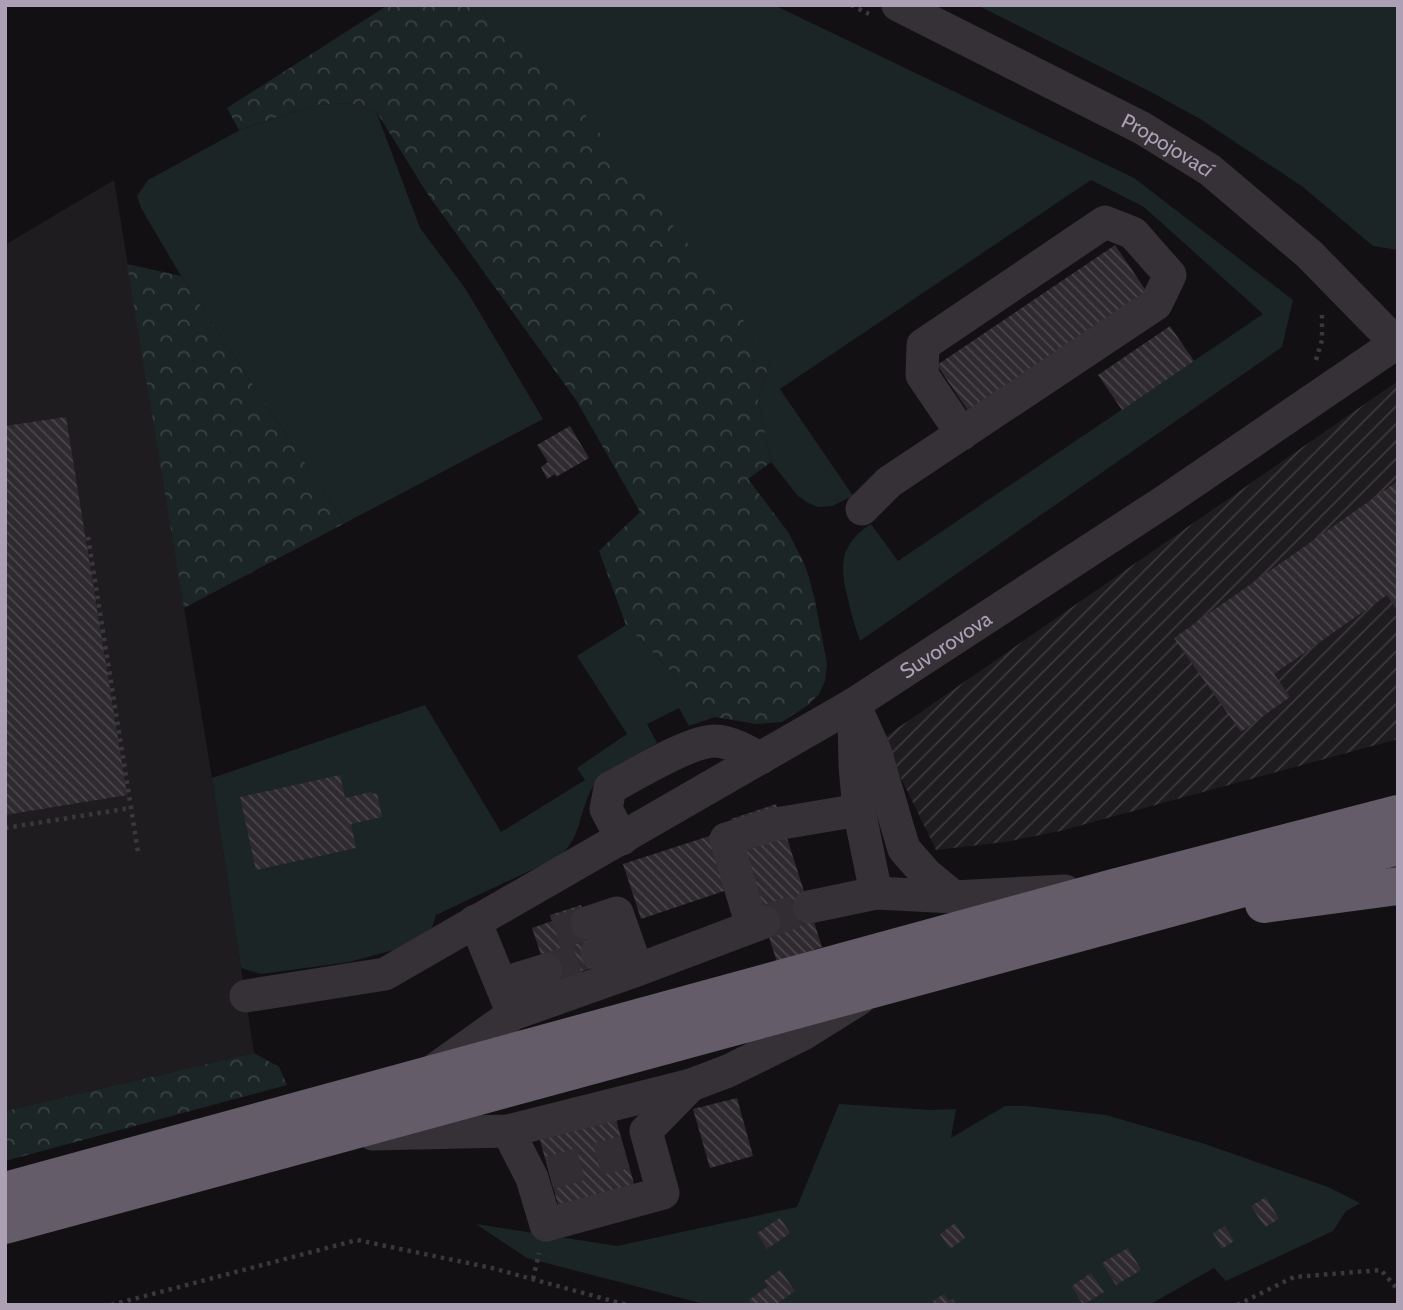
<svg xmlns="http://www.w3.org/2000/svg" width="1403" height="1310" font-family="Cabin,sans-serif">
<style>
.built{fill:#1f1c1f}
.industrial{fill:url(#industrial-furrows)}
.green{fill:#1c2525}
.forest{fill:url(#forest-crowns)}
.building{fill:url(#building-back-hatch)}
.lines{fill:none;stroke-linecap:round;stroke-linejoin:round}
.minor-tunnel{stroke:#312d32;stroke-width:33;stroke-dasharray:33 17;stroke-linecap:butt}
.path{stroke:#3b373e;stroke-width:4.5;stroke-dasharray:3.5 5;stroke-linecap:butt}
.minor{stroke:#353137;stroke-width:33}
.highway{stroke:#645c69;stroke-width:38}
.labels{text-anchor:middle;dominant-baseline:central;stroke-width:6;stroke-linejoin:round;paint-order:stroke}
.street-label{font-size:21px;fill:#aba0b4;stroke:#0d0b0d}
</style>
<defs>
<pattern id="industrial-furrows" width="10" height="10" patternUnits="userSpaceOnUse" patternTransform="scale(1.75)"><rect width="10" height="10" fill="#1f1c1f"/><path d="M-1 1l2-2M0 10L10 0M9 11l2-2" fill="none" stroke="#3d3a3d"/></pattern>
<pattern id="forest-crowns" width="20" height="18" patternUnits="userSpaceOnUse" patternTransform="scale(1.75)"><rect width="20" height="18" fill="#1c2525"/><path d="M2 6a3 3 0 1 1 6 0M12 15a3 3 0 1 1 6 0" fill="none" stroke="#3a4142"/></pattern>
<pattern id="building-back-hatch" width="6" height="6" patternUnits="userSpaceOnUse" patternTransform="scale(1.75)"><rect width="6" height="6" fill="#2e2a2f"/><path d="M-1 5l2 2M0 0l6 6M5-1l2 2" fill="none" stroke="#4a464b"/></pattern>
</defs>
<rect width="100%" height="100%" fill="#121012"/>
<polygon class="built" points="114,180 212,778 254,1053 5,1111 5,245"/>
<polygon class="industrial" points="1398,381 1398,739 1060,831 1005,842 936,850 882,739"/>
<g class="green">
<path d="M479,5H774L1134,178L1293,300L1282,347L860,641C855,627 851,613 848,599C839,565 840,544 871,524L898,561L1263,314L1144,207L1091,180L780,389L853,496L832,506L818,507L808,503L798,496L771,462L758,399L769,364L488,19Z"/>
<polygon points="977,5 1398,5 1398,250 1373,246 1303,187 1202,120 1151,92"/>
<polygon points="350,103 376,111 420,228 465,288 543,419 345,523 181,276 141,208 137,196 148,180 240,130 315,105"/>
<path d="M626,625L715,717L689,726L679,708L647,724L657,743C639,754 600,771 591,790C578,816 582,836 559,857L436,915L432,928L401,948L349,962L261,974L241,968L212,778L425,705L501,832L585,780L577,768L627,734L577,656Z"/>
<polygon points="839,1104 931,1110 956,1109 951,1138 1005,1106 1026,1106 1106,1115 1202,1143 1328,1187 1360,1203 1346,1211 1333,1231 1226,1281 1214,1268 1149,1305 708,1305 527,1258 476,1224 617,1246 797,1207"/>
</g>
<g class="forest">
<polygon points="388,5 479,5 488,19 561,84 730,297 769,364 758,399 771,462 748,479 788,532 805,565 814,596 827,664 825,681 819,694 808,705 782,722 756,724 715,717 626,625 599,551 640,512 576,400 427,193 376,111 350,103 315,105 239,130 227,108"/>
<polygon points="127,264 181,276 345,523 184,608"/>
<polygon points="254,1053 279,1067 287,1085 5,1161 5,1111"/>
</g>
<g class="building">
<polygon points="1115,245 1147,292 969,412 937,365"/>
<polygon points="1170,326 1194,361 1122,410 1098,375"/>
<polygon points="66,417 127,795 5,815 5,426"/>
<polygon points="570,426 589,458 556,477 555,474 547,479 541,467 548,462 537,445"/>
<polygon points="1398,481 1398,611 1387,595 1274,674 1290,697 1241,732 1174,638"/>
<polygon points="340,775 345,798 371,792 372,794 377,793 382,817 351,824 356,848 256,870 240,797"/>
<polygon points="776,804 822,947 777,962 751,882 641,919 623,864 734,828 731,819"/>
<polygon points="581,905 601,965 550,982 532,928 552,921 550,915"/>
<polygon points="737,1098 753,1156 710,1168 693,1109"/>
<polygon points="615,1116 635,1187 559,1208 539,1137"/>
<polygon points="1266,1197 1279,1219 1265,1227 1251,1206"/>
<polygon points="780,1218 790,1233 767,1249 757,1233"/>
<polygon points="955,1223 965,1238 950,1249 940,1234"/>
<polygon points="1225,1226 1234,1241 1222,1249 1213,1233"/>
<polygon points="1128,1248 1141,1270 1116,1285 1102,1263"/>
<polygon points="780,1270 795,1291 775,1305 752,1305 749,1300 768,1286 764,1281"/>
<polygon points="1091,1273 1104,1292 1083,1305 1072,1286"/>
<polygon points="944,1294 949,1301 952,1299 955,1302 951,1305 936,1305 933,1301"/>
</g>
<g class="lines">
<g class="minor-tunnel">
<polyline points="764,922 809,907"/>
<polyline points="556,933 587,923"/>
<polyline points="546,970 597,953"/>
<polyline points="549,1173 625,1152"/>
</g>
<g class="path">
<polyline points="851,5 869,14"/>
<polyline points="1316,360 1322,340 1322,313"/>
<polyline points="88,537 138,852"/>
<polyline points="5,828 131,808"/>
<polyline points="533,1279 539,1253"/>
<polyline points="111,1305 357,1240 492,1268 627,1305"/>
<polyline points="1237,1305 1294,1277 1381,1270 1398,1290"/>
</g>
<g class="minor">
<path id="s1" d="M898,5L1142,128L1210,170L1309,254L1396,343"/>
<polyline points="862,509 889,482 1156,304 1170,275 1133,233 1105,222 923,345 922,375 962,434"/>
<polyline points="854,704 875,751 904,849 926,874 954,897"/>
<polyline points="854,717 855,766 859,810 876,893"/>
<path d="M622,839L606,809L610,788C633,776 691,740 715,741C731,741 747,752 761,758"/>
<polyline points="809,907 876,893 954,897 1065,891"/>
<polyline points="475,921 513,1014"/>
<polyline points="587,923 617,913 637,970"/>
<polyline points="752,926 726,839 776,824 859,810"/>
<polyline points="597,953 627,943"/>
<polyline points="501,984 546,970"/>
<path id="s2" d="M246,996L385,974L854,704L1165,501L1398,342"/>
<polyline points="437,1068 513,1014 637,970 764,922"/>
<polyline points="508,1131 532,1178 546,1225 663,1193 646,1131 691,1085"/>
<polyline points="373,1134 508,1131 691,1085 728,1071 803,1034 859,999"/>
</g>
<g class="highway">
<polyline points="1264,904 1398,886"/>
<polyline points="5,1191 1113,888 1398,814"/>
<polyline points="5,1225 1398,846"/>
</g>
</g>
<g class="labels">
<g class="street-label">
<text stroke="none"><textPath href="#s1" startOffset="304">Propojovací</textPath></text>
<text stroke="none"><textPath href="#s2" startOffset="791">Suvorovova</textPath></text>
</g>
</g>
<rect width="1403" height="1310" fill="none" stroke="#aba0b4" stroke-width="14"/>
</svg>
